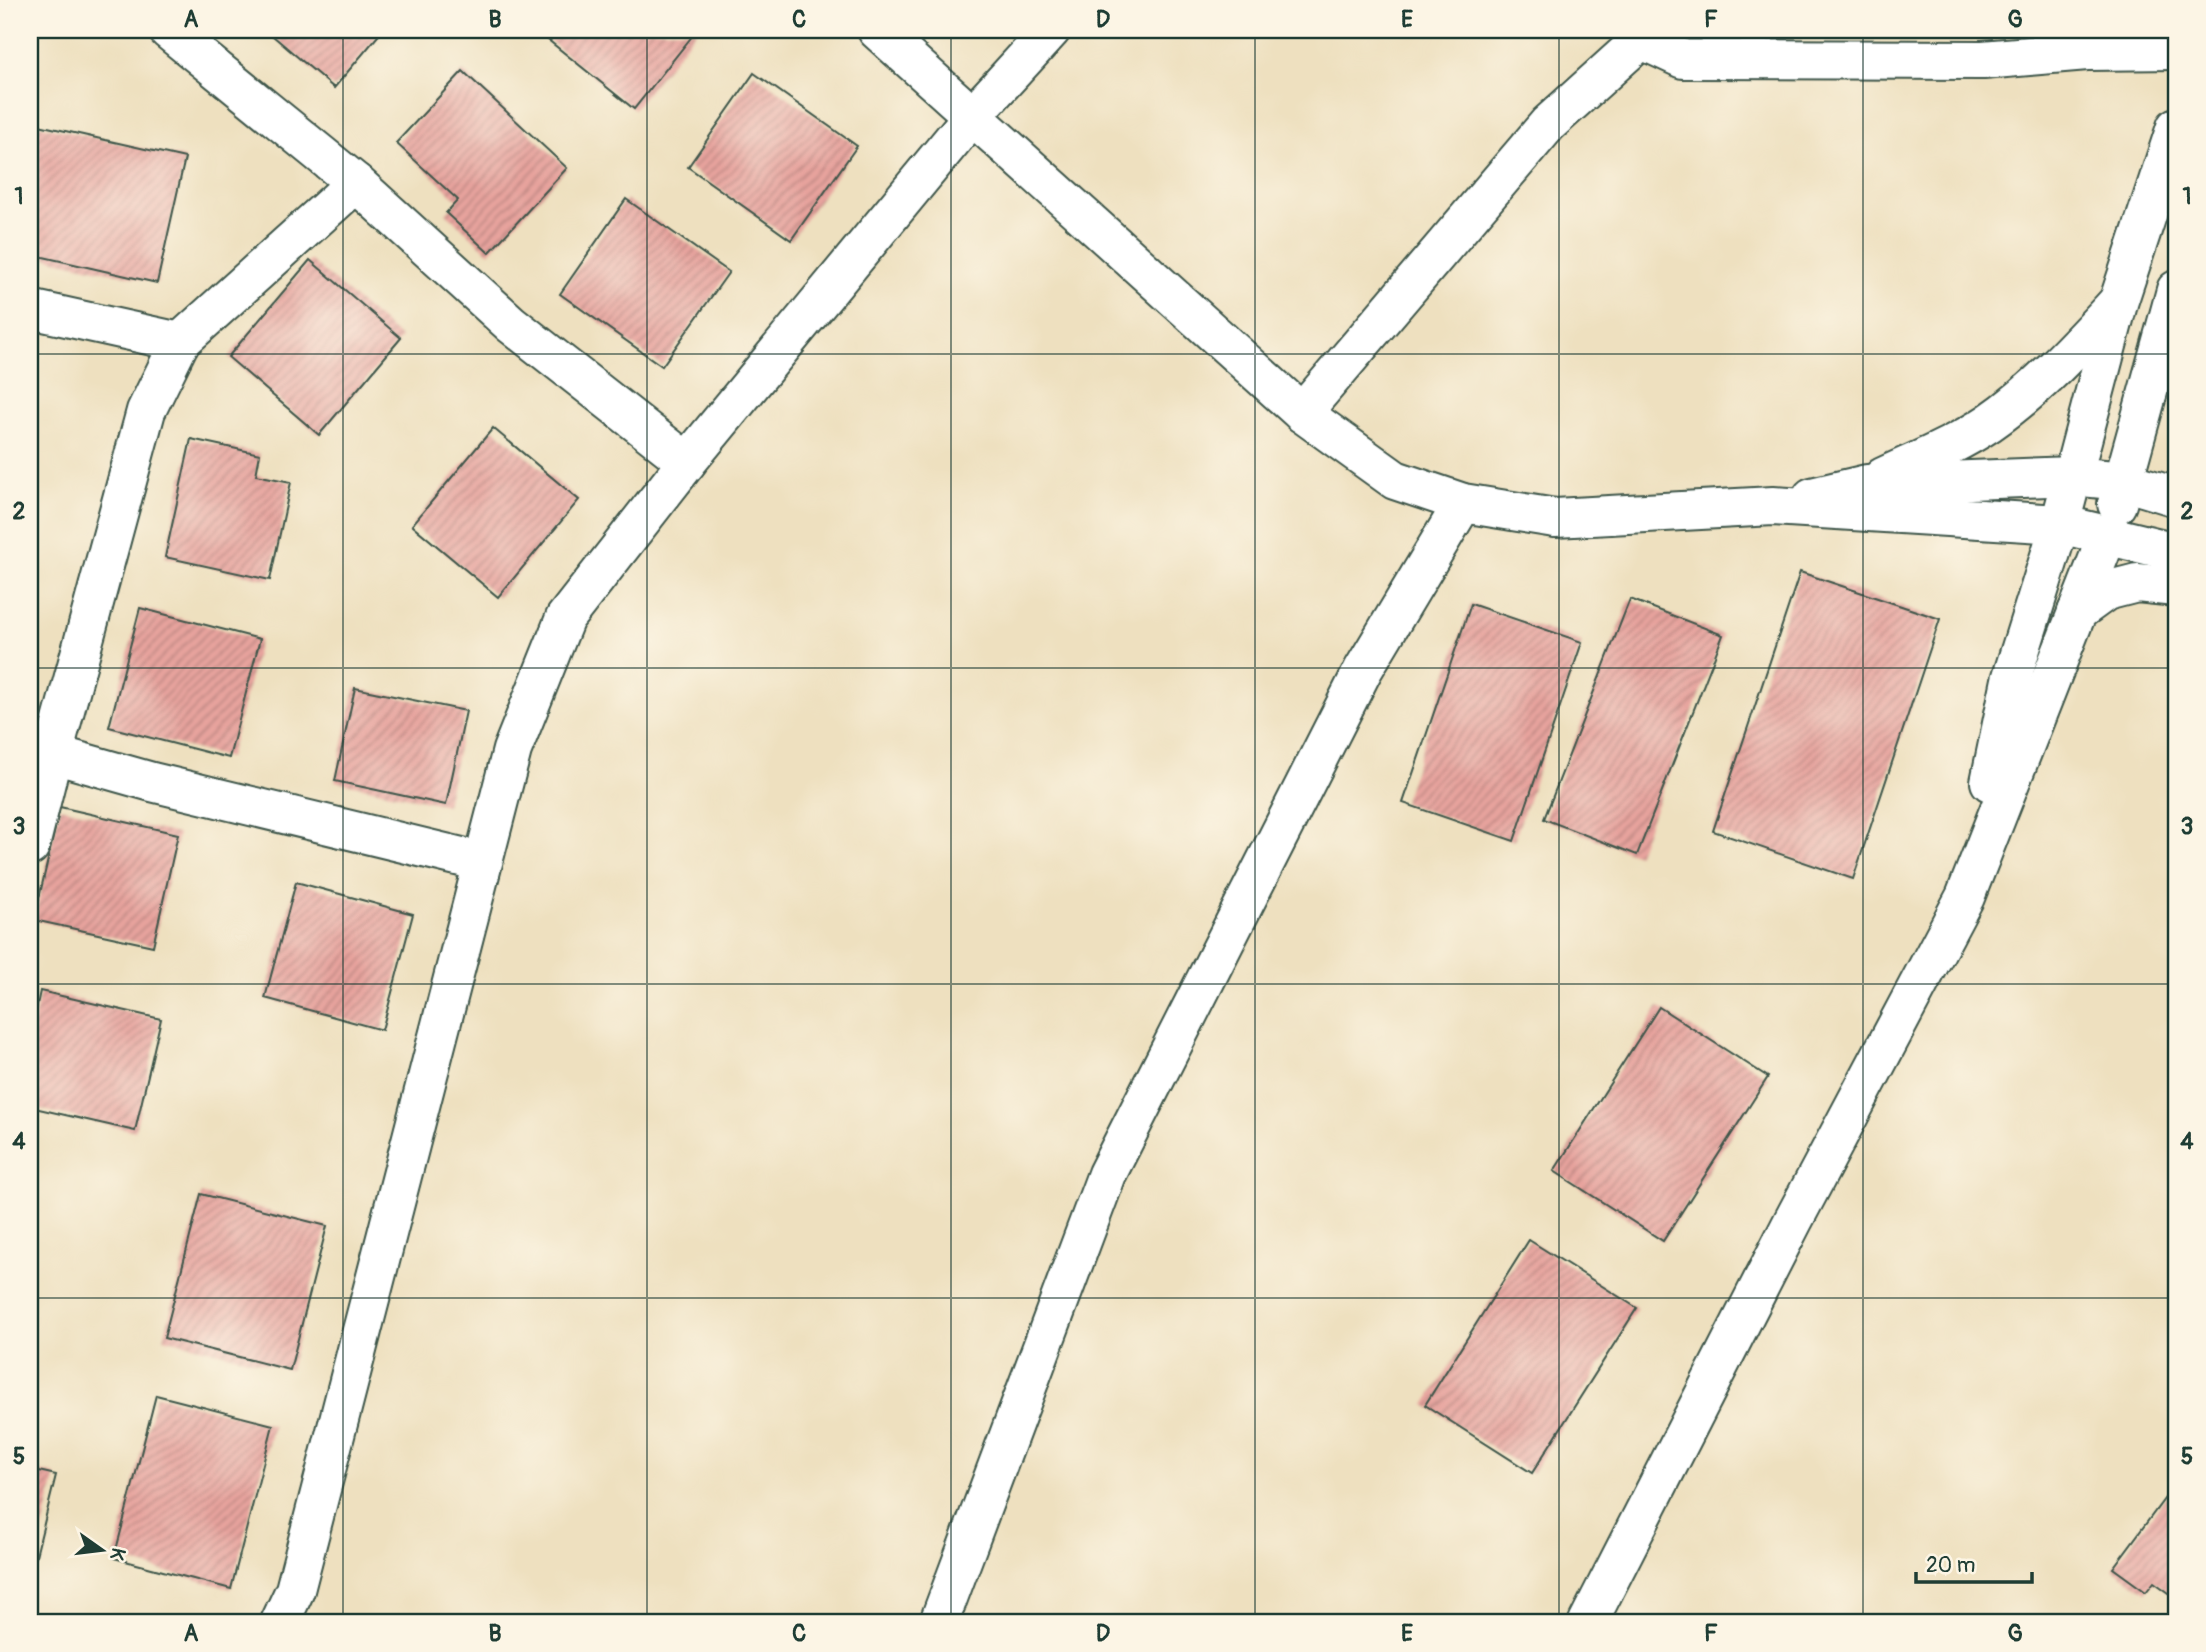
<svg xmlns="http://www.w3.org/2000/svg" width="2206" height="1652" font-family="Pangolin,sans-serif">
<style>
.building{fill:url(#building-hatch)}
.lines{fill:none;stroke-linecap:round;stroke-linejoin:round}
.minor-casing{stroke:#3e5549;stroke-width:42}
.major-casing{stroke:#3e5549;stroke-width:42}
.minor{stroke:#fff;stroke-width:38}
.major{stroke:#fff;stroke-width:38}
.grid{fill:none;stroke:#1f3d34;stroke-width:2;stroke-opacity:0.55}
.neatline{fill:none;stroke:#1f3d34;stroke-width:2.5}
.grid-label{font-size:23px;text-anchor:middle;font-weight:bold;fill:#1f3d34}
</style>
<defs>
<pattern id="building-hatch" width="6" height="6" patternUnits="userSpaceOnUse" patternTransform="scale(1.75)"><rect width="6" height="6" fill="#e7a39d"/><path d="M-1 1l2-2M0 6l6-6M5 7l2-2" fill="none" stroke="#bb8681"/></pattern>
</defs>
<rect width="100%" height="100%" fill="#fcf5e5"/>
<filter id="ink" filterUnits="userSpaceOnUse"><feTurbulence type="fractalNoise" baseFrequency=".0143" numOctaves="2"/><feDisplacementMap in="SourceGraphic" scale="14" xChannelSelector="R" yChannelSelector="G"/><feConvolveMatrix kernelMatrix="1 2 1 2 8 2 1 2 1" color-interpolation-filters="sRGB"/></filter>
<filter id="wash" filterUnits="userSpaceOnUse"><feTurbulence type="fractalNoise" baseFrequency=".00686" numOctaves="4" result="noise"/><feDisplacementMap in="SourceGraphic" scale="28" xChannelSelector="R" yChannelSelector="G"/><feGaussianBlur stdDeviation="1.57" result="paint"/><feColorMatrix in="noise" values="0 0 0 0 0 0 0 0 0 0 0 0 0 0 0 0 0 1.4 0 .05"/><feComposite in="paint" operator="in"/></filter>
<g filter="url(#wash)">
<rect width="100%" height="100%" fill="#eee0bf"/>
<g id="blocks">
<g class="building">
<polygon points="266,30 383,30 334,88"/>
<polygon points="554,30 697,30 634,109 547,39"/>
<polygon points="463,71 567,168 489,253 446,213 458,200 396,143"/>
<polygon points="754,73 857,146 791,240 688,167"/>
<polygon points="30,123 185,158 157,283 30,254"/>
<polygon points="626,199 729,272 662,366 560,294"/>
<polygon points="310,260 401,338 319,435 228,357"/>
<polygon points="493,428 579,500 498,597 412,525"/>
<polygon points="191,439 260,454 256,475 291,482 270,580 165,557"/>
<polygon points="1800,572 1940,619 1853,879 1713,831"/>
<polygon points="1630,599 1723,635 1637,855 1544,819"/>
<polygon points="1471,604 1582,642 1514,841 1403,803"/>
<polygon points="140,608 260,639 229,758 109,727"/>
<polygon points="355,688 466,711 446,805 335,781"/>
<polygon points="60,807 178,834 153,946 34,920"/>
<polygon points="296,882 413,914 382,1030 265,998"/>
<polygon points="40,991 161,1019 135,1131 30,1107 30,1038"/>
<polygon points="1659,1007 1768,1077 1663,1241 1554,1171"/>
<polygon points="201,1194 327,1226 290,1370 164,1338"/>
<polygon points="1529,1240 1637,1308 1532,1473 1425,1405"/>
<polygon points="156,1395 273,1425 231,1589 114,1558"/>
<polygon points="30,1469 56,1475 31,1576 30,1576"/>
<polygon points="2176,1483 2176,1598 2154,1582 2146,1592 2113,1568"/>
</g>
</g>
</g>
<g filter="url(#ink)">
<use href="#blocks" fill-opacity="0" stroke="#3e5549" stroke-width="2"/>
<g class="lines">
<g class="minor-casing">
<g id="minor">
<polyline points="168,30 356,183 511,324 687,462"/>
<polyline points="1640,39 1683,59 1983,60 2087,51 2176,50"/>
<polyline points="356,183 180,342 146,411 53,754 152,782 482,862"/>
<polyline points="30,309 180,342"/>
<polyline points="1302,413 1548,124 1652,30"/>
<polyline points="2077,612 2106,591 2137,583 2176,587"/>
<polyline points="30,749 53,754 30,846"/>
<polyline points="1990,782 2011,680 2060,524"/>
<polyline points="280,1622 295,1590 512,750 565,618 687,462 973,115 1051,30"/>
<polyline points="939,1622 1107,1174 1363,670 1463,503"/>
<polyline points="1588,1622 1793,1221 1965,897 2108,534"/>
</g>
</g>
<g class="major-casing">
<g id="major">
<polyline points="877,30 1302,413 1395,480 1463,503 1555,518 1773,506 2060,524 2176,552"/>
<path d="M1883,477C1919,460 1956,445 1989,423C2037,390 2077,346 2116,304"/>
<polyline points="1812,497 1867,484 2072,476 2124,481 2176,497"/>
<polyline points="2117,504 2176,290"/>
<polyline points="2060,524 2119,300 2176,127"/>
</g>
</g>
<use href="#minor" class="minor"/>
<use href="#major" class="major"/>
</g>
</g>
<path class="grid" d="M343,30V1622M647,30V1622M951,30V1622M1255,30V1622M1559,30V1622M1863,30V1622M30,354H2176M30,668H2176M30,984H2176M30,1298H2176"/>
<rect width="2206" height="1652" fill="none" stroke="#fcf5e5" stroke-width="77"/>
<g transform="translate(102 1550) rotate(104)" stroke="#fcf5e5" stroke-width="5" paint-order="stroke">
<path d="M0-5L12 26L0 18L-12 26Z" fill="#1f3d34"/>
<text y="-10" font-size="19" font-weight="bold" text-anchor="middle" fill="#1f3d34">K</text>
</g>
<path d="M1916 1572v10h116v-10" fill="none" stroke="#1f3d34" stroke-width="3.5"/>
<text x="1926" y="1572" font-size="21" fill="#1f3d34" stroke="#fcf5e5" stroke-width="5" paint-order="stroke">20 m</text>
<rect x="38" y="38" width="2130" height="1576" class="neatline"/>
<g class="grid-label">
<text x="191" y="27">A</text>
<text x="495" y="27">B</text>
<text x="799" y="27">C</text>
<text x="1103" y="27">D</text>
<text x="1407" y="27">E</text>
<text x="1711" y="27">F</text>
<text x="2015" y="27">G</text>
<text x="19" y="204">1</text>
<text x="2187" y="204">1</text>
<text x="19" y="519">2</text>
<text x="2187" y="519">2</text>
<text x="19" y="834">3</text>
<text x="2187" y="834">3</text>
<text x="19" y="1149">4</text>
<text x="2187" y="1149">4</text>
<text x="19" y="1464">5</text>
<text x="2187" y="1464">5</text>
<text x="191" y="1641">A</text>
<text x="495" y="1641">B</text>
<text x="799" y="1641">C</text>
<text x="1103" y="1641">D</text>
<text x="1407" y="1641">E</text>
<text x="1711" y="1641">F</text>
<text x="2015" y="1641">G</text>
</g>
</svg>
